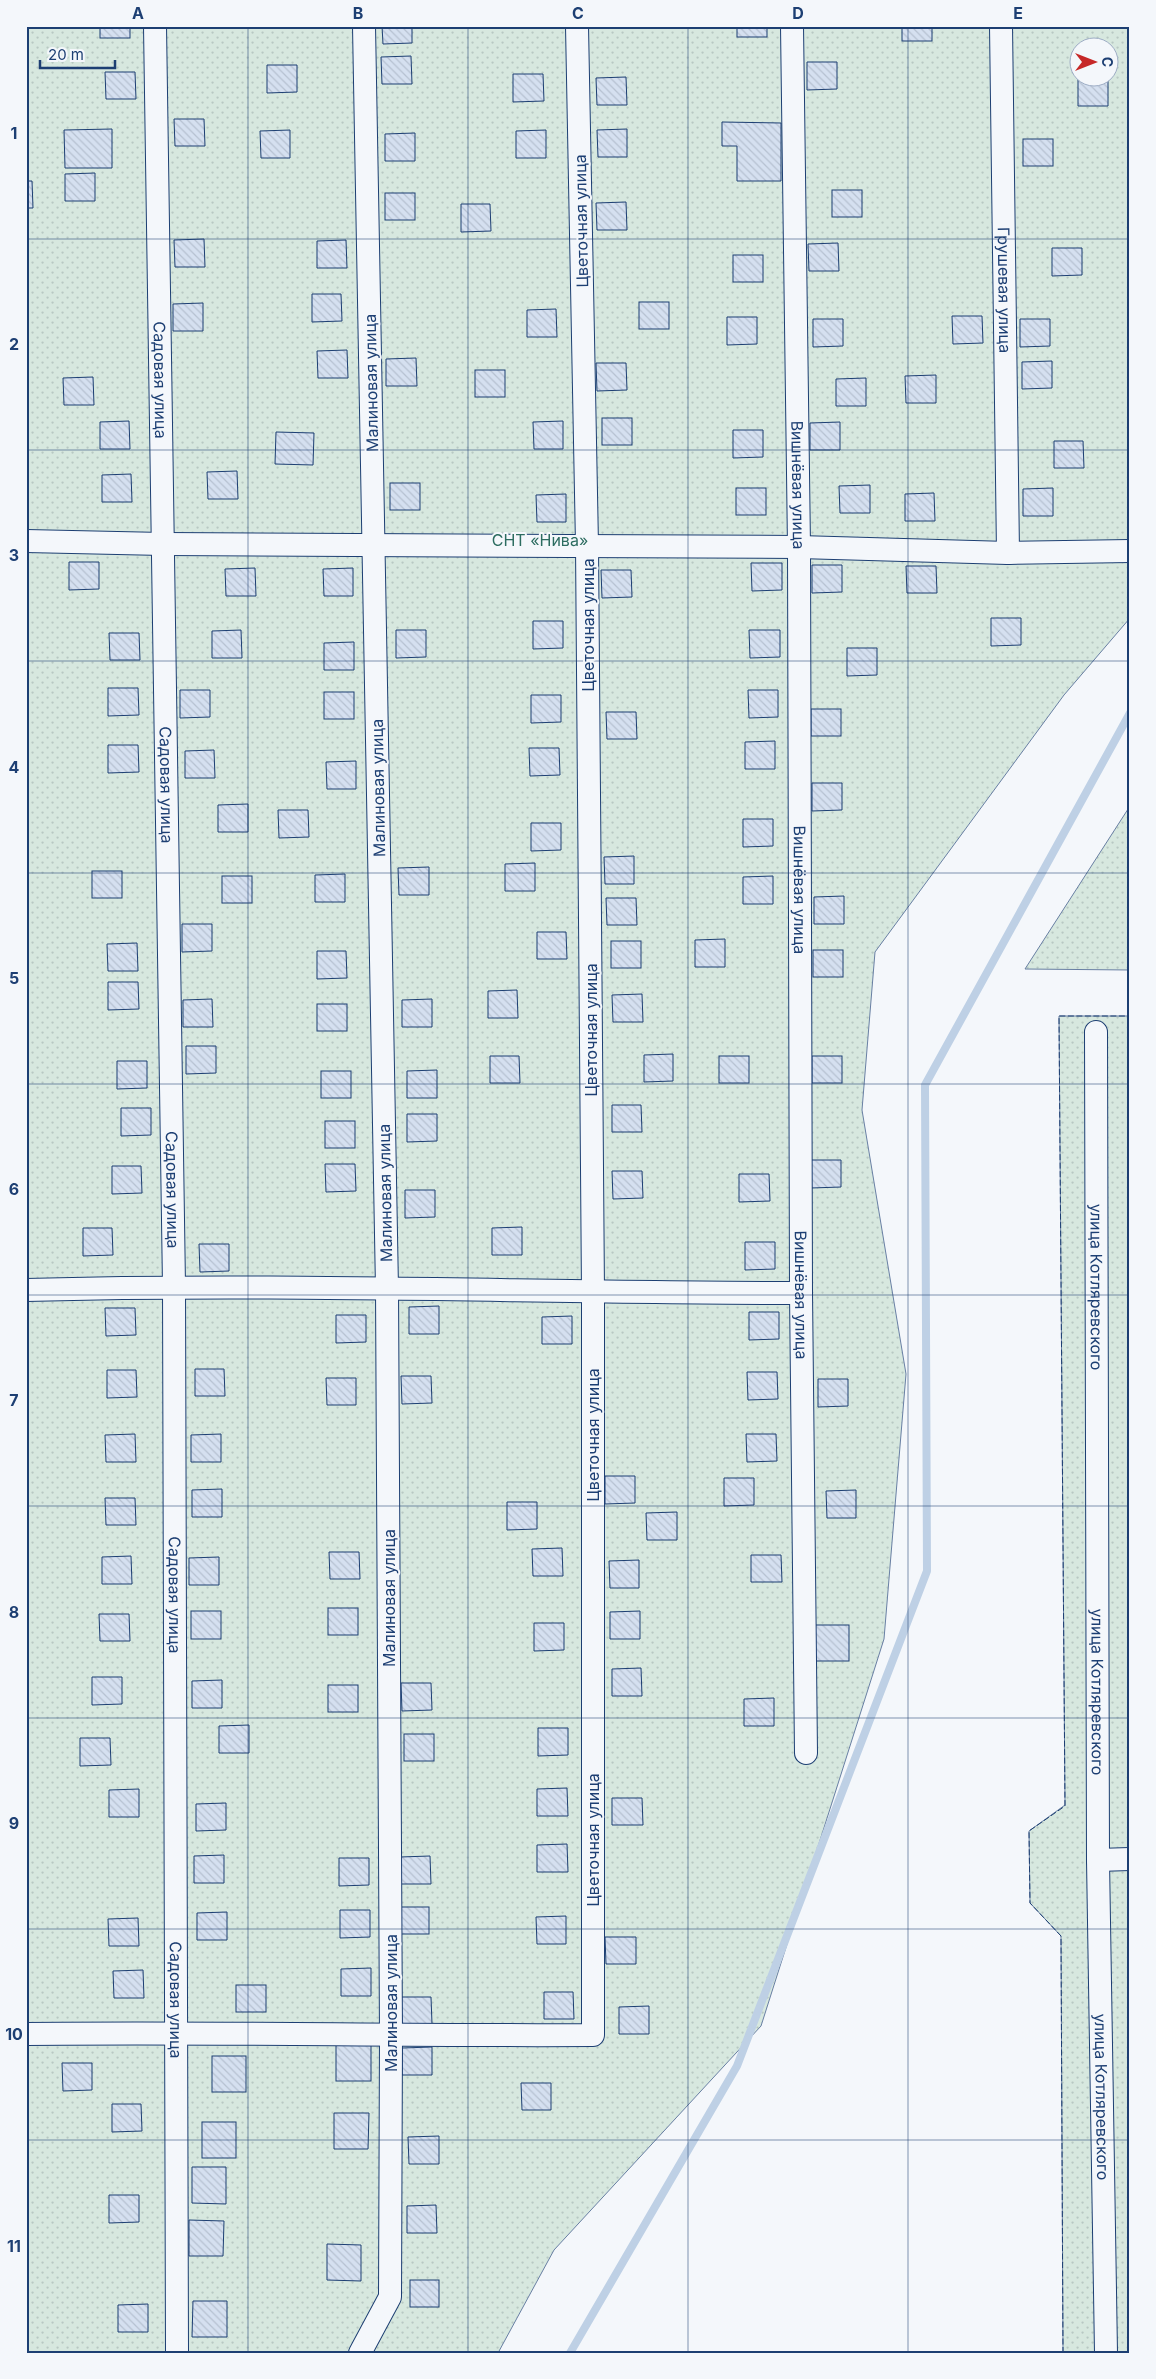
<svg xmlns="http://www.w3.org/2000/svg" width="1156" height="2379" font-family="Inter,sans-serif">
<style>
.grass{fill:url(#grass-dots);stroke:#687fa3;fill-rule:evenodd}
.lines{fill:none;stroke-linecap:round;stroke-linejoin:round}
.stream{stroke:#bed0e5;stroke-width:8}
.building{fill:url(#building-back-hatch);stroke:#1d3f73}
.minor-casing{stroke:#1d3f73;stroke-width:24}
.minor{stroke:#f4f7fb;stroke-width:22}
.fence{stroke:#1d3f73;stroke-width:1;stroke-dasharray:6 2.5;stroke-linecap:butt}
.grid{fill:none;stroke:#1d3f73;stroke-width:1;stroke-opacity:0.55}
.labels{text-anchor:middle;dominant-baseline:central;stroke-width:4;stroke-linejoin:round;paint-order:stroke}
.street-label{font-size:16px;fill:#1d3f73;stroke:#f4f7fb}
.park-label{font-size:16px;fill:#2c6c60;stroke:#f4f7fb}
.neatline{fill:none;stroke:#1d3f73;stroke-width:2}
.grid-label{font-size:16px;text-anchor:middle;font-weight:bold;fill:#1d3f73}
</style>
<defs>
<pattern id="grass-dots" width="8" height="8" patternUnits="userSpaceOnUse" patternTransform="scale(1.25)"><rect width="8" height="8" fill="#d7e8df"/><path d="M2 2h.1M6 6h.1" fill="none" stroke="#b8c8c3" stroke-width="1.8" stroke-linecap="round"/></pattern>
<pattern id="building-back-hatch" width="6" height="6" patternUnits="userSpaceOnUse" patternTransform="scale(1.25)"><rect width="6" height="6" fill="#d5e0f0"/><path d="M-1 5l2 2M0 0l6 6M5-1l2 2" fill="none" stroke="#b6c1d1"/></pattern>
</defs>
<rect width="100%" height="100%" fill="#f4f7fb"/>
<g class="grass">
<path d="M26,26H1130V618L1064,695L875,952L862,1110L906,1374L884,1639L761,2026L554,2250L498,2353H26ZM1078,48H1108V78H1078Z"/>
<polygon points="1130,806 1130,970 1025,969"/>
<polygon points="1059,1016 1130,1016 1130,2353 1063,2353 1061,1936 1030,1903 1029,1831 1065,1805"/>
</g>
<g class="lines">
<polyline class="stream" points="570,2353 737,2066 927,1571 925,1085 1130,713"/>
</g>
<g class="building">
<rect x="100" y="26" width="30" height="12"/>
<polygon points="172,26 202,26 202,27 172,28"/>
<rect x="303" y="26" width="30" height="2"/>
<polygon points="382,26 412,26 412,43 383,44"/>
<polygon points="594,26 624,26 624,27 594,28"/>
<rect x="737" y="26" width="30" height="11"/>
<rect x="902" y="26" width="30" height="15"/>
<polygon points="411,56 412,84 382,84 381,57"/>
<polygon points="807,62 837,62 837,89 807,90"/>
<polygon points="267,65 297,65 297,92 267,93"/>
<polygon points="105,72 135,72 136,99 106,99"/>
<polygon points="513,74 543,74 544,101 513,102"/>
<polygon points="626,77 627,105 597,105 596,78"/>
<polygon points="1108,78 1108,106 1078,106 1078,79"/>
<polygon points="174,119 204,119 205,146 175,146"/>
<polygon points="722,122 781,123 781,181 737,181 737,146 722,146"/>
<polygon points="112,129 112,168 65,168 64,130"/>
<polygon points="627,129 627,157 598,157 597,130"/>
<polygon points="290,130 290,158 261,158 260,131"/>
<polygon points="546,130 546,158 516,158 516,131"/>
<polygon points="415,133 415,161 385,161 385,134"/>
<rect x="1023" y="139" width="30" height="27"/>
<polygon points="95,173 95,201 65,201 65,174"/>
<polygon points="26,181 32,181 33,208 26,208"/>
<rect x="832" y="190" width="30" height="27"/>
<rect x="385" y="193" width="30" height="27"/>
<polygon points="626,202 627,230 597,230 596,203"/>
<polygon points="461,204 490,204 491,231 461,232"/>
<polygon points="204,239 205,267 175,267 174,240"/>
<polygon points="346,240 347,268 317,268 317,241"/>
<polygon points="838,243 839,271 809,271 808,244"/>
<polygon points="1052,248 1082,248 1082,275 1052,276"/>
<rect x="733" y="255" width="30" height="27"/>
<polygon points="312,294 341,294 342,321 312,322"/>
<rect x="639" y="302" width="30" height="27"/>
<polygon points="203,303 203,331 173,331 173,304"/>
<polygon points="556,309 557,337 527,337 527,310"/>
<polygon points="952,316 982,316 983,343 953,344"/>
<polygon points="727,317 757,317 757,344 727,345"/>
<polygon points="813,319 843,319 843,346 813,347"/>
<polygon points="1020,319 1050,319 1050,346 1020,347"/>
<polygon points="347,350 348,378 318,378 317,351"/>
<polygon points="416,358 417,386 386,386 386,359"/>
<polygon points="1052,361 1052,388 1022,389 1022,362"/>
<polygon points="596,363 626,363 627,390 597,391"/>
<rect x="475" y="370" width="30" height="27"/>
<polygon points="936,375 936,403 906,403 905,376"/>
<polygon points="93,377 94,405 64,405 63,378"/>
<polygon points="866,378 866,406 836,406 836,379"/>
<rect x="602" y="418" width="30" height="27"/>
<polygon points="129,421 130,449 100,449 100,422"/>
<polygon points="563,421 563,449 534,449 533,422"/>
<polygon points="840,422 840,450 810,450 810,423"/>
<polygon points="733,430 763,430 763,457 733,458"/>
<polygon points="276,432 314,433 313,465 275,464"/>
<polygon points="1054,441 1083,441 1084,468 1054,468"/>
<polygon points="237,471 238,499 208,499 207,472"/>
<polygon points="131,474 132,502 102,502 102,475"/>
<rect x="390" y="483" width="30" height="27"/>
<polygon points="870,485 870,513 840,513 839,486"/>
<rect x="736" y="488" width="30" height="27"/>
<polygon points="1053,488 1053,516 1023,516 1023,489"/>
<polygon points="934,493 935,521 905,521 905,494"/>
<polygon points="566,494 566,522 537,522 536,495"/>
<polygon points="69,562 99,562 99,589 69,590"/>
<polygon points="751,563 782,563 782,590 752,591"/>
<polygon points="812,565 842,565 842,592 812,593"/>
<polygon points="906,566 936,566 937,593 907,593"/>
<polygon points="255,568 256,596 226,596 225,569"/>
<polygon points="353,568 353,596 324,596 323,569"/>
<polygon points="601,570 631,570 632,597 602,598"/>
<polygon points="991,618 1021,618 1021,645 991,646"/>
<polygon points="533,621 563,621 563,648 533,649"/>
<polygon points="241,630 242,658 212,658 212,631"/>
<polygon points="396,630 426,630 426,657 396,658"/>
<polygon points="749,630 780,630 780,657 750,658"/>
<polygon points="109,633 139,633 140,660 110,660"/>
<polygon points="354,642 354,670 324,670 324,643"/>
<polygon points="847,648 877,648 877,675 847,676"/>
<polygon points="108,688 138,688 139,715 108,716"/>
<polygon points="180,690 210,690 210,717 180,718"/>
<polygon points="748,690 778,690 778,717 749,718"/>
<rect x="324" y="692" width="30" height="27"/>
<polygon points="531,695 561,695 561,722 531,723"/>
<rect x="811" y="709" width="30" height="27"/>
<polygon points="606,712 636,712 637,739 607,739"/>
<polygon points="775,741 775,769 745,769 745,742"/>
<polygon points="108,745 138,745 139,772 108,773"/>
<polygon points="529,748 559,748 560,775 530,776"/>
<polygon points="214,750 215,778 185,778 185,751"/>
<polygon points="356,761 356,789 327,789 326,762"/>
<polygon points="812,783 842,783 842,810 812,811"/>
<polygon points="248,804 248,832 218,832 218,805"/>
<polygon points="278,810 308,810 309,837 279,838"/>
<polygon points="743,819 773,819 773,846 743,847"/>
<polygon points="531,823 561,823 561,850 531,851"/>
<polygon points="634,856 634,884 605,884 604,857"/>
<polygon points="535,863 535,891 505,891 505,864"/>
<polygon points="429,867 429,895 399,895 398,868"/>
<rect x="92" y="871" width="30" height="27"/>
<polygon points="345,874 345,902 315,902 315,875"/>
<rect x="222" y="876" width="30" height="27"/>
<polygon points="773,876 773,904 743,904 743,877"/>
<polygon points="844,896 844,924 814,924 814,897"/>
<polygon points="606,898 636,898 637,925 607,925"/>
<polygon points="182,924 212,924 212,951 182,952"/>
<polygon points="537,932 566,932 567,959 537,959"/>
<polygon points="725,939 725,967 695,967 695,940"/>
<rect x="611" y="941" width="30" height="27"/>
<polygon points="137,943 138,971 108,971 107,944"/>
<rect x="813" y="950" width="30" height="27"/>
<polygon points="317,951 346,951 347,978 317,979"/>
<polygon points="108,982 138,982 139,1009 108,1010"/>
<polygon points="517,990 518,1018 488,1018 488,991"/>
<polygon points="642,994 643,1022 613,1022 612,995"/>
<polygon points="212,999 213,1027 183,1027 183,1000"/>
<polygon points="432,999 432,1027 402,1027 402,1000"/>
<rect x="317" y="1004" width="30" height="27"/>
<polygon points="186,1046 216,1046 216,1073 186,1074"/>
<polygon points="673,1054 673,1081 644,1082 644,1055"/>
<polygon points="490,1056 519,1056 520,1083 490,1083"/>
<rect x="719" y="1056" width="30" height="27"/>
<rect x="812" y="1056" width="30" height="27"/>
<polygon points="117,1061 147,1061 147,1088 117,1089"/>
<polygon points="437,1070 437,1098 407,1098 407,1071"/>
<rect x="321" y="1071" width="30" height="27"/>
<polygon points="612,1105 641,1105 642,1132 612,1132"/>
<polygon points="121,1108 151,1108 151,1135 121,1136"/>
<polygon points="407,1114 437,1114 437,1141 407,1142"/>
<rect x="325" y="1121" width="30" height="27"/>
<polygon points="811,1160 841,1160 841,1187 811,1188"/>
<polygon points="325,1164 355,1164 356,1191 326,1192"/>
<polygon points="112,1166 141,1166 142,1193 112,1194"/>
<polygon points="612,1171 642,1171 643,1198 613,1199"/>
<polygon points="739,1174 769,1174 770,1201 739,1202"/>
<polygon points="405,1190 435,1190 435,1217 405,1218"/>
<polygon points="522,1227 522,1255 492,1255 492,1228"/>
<polygon points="83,1228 112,1228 113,1255 83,1256"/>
<polygon points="745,1242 775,1242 775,1269 745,1270"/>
<polygon points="199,1244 229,1244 229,1271 200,1272"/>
<polygon points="439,1306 439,1334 409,1334 409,1307"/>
<polygon points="105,1308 135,1308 136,1335 106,1336"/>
<polygon points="749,1312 779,1312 779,1339 749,1340"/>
<polygon points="336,1315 366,1315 366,1342 336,1343"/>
<polygon points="572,1316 572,1344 542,1344 542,1317"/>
<polygon points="195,1369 224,1369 225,1396 195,1396"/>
<polygon points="107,1370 136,1370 137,1397 107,1398"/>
<polygon points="747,1372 777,1372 778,1399 748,1400"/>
<polygon points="401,1376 431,1376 432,1403 402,1404"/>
<polygon points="326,1378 356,1378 356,1405 327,1405"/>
<polygon points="818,1379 848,1379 848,1406 818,1407"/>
<polygon points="135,1434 136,1462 106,1462 105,1435"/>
<polygon points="221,1434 221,1462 191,1462 191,1435"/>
<polygon points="746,1434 776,1434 777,1461 747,1462"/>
<polygon points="605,1476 635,1476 635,1503 605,1504"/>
<polygon points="724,1478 754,1478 754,1505 724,1506"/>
<polygon points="222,1489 222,1517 192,1517 192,1490"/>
<polygon points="856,1490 856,1518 827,1518 826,1491"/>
<polygon points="105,1498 135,1498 136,1525 106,1525"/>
<polygon points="507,1502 537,1502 537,1529 507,1530"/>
<polygon points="677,1512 677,1540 647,1540 646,1513"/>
<polygon points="562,1548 563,1576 533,1576 532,1549"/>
<polygon points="329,1552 359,1552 360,1579 330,1579"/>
<polygon points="751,1555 781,1555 782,1582 751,1582"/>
<polygon points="131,1556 132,1584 102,1584 102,1557"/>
<polygon points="219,1557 219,1585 189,1585 189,1558"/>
<polygon points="639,1560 639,1588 610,1588 609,1561"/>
<rect x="328" y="1608" width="30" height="27"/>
<rect x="191" y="1611" width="30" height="28"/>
<polygon points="640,1611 640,1639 610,1639 610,1612"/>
<polygon points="99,1614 129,1614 130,1641 100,1641"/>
<polygon points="534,1623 564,1623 564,1650 534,1651"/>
<rect x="815" y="1625" width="34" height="36"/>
<polygon points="641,1668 642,1696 612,1696 612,1669"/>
<polygon points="92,1677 122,1677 122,1704 92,1705"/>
<polygon points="222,1680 222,1708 192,1708 192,1681"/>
<polygon points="401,1683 431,1683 432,1710 402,1711"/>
<rect x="328" y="1685" width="30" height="27"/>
<polygon points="774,1698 774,1726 744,1726 744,1699"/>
<polygon points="249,1725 249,1753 219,1753 219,1726"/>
<polygon points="538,1728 568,1728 568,1755 538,1756"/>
<rect x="404" y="1734" width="30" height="27"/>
<polygon points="80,1738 110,1738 111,1765 80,1766"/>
<polygon points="567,1788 568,1816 537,1816 537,1789"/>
<polygon points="139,1789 139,1817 109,1817 109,1790"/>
<polygon points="612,1798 642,1798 643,1825 612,1825"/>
<polygon points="226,1803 226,1830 196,1831 196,1804"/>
<polygon points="567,1844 568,1872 537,1872 537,1845"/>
<polygon points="224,1855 224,1883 194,1883 194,1856"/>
<polygon points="430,1856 431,1884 401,1884 400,1857"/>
<polygon points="339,1858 369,1858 369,1885 339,1886"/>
<rect x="399" y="1907" width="30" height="27"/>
<polygon points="340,1910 370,1910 370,1937 340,1938"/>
<polygon points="227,1912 227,1940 197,1940 197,1913"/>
<polygon points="566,1916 566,1944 537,1944 536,1917"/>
<polygon points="138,1918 139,1946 109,1946 108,1919"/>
<polygon points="605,1937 636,1937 636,1964 606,1964"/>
<polygon points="371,1968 371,1996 341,1996 341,1969"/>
<polygon points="143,1970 144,1998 114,1998 113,1971"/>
<rect x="236" y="1985" width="30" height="27"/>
<polygon points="544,1992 573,1992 574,2019 544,2019"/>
<polygon points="401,1997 431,1997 432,2024 402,2024"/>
<polygon points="649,2006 649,2034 619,2034 619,2007"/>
<rect x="336" y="2045" width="35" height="36"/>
<polygon points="432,2047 432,2075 402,2075 402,2048"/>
<rect x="212" y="2056" width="34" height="36"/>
<polygon points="62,2063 92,2063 92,2090 63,2091"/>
<polygon points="521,2083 551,2083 551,2110 522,2110"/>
<polygon points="112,2104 141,2104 142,2131 112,2132"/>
<polygon points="334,2113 369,2113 368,2149 334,2149"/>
<rect x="202" y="2122" width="34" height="36"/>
<polygon points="439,2136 439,2164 409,2164 408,2137"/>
<polygon points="192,2167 226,2167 226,2204 192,2203"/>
<polygon points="109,2195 139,2195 139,2222 109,2223"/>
<polygon points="436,2205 437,2233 407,2233 407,2206"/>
<polygon points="189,2220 224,2221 223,2256 189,2256"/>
<polygon points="327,2244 361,2245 361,2281 327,2280"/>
<rect x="410" y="2280" width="29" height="27"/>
<polygon points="193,2301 227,2301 227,2337 192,2337"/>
<polygon points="148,2304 148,2332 118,2332 118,2305"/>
</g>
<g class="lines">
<g class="minor-casing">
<g id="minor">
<path id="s1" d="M155,26L174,1286L177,2353"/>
<path id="s2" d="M792,26L799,547L801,1293L806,1753"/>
<path id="s3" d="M1001,26L1008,553"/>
<polyline points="26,541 163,544 799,547 1008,553 1130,551"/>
<path id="s4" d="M1096,1032L1098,1860L1106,2353"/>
<path d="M26,1290C284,1283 543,1293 801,1293"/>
<polyline points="1098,1860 1130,1859"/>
<path d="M26,2034C215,2032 404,2036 593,2035V1293L587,545L577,26"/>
<polyline points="360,2353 390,2297 391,2036 387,1289 364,26"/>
</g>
</g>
<use href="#minor" class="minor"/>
<polyline class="fence" points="1063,2353 1061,1936 1030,1903 1029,1831 1065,1806 1059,1016 1130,1016"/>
</g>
<path class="grid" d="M248,26V2353M468,26V2353M688,26V2353M908,26V2353M26,239H1130M26,450H1130M26,661H1130M26,873H1130M26,1084H1130M26,1295H1130M26,1506H1130M26,1718H1130M26,1929H1130M26,2140H1130"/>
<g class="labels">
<g class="street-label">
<text transform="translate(581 221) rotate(-91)">Цветочная улица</text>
<text stroke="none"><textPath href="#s3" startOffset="264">Грушевая улица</textPath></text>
<text stroke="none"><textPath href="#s1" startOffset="354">Садовая улица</textPath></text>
<text transform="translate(371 383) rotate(-91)">Малиновая улица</text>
<text stroke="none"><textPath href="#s2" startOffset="459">Вишнёвая улица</textPath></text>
<text transform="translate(588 625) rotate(-90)">Цветочная улица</text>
<text stroke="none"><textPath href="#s1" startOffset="759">Садовая улица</textPath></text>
<text transform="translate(378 788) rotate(-91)">Малиновая улица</text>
<text stroke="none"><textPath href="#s2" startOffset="864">Вишнёвая улица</textPath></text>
<text transform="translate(591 1030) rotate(-90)">Цветочная улица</text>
<text stroke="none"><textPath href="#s1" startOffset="1164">Садовая улица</textPath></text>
<text transform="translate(385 1193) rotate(-91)">Малиновая улица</text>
<text stroke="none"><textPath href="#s4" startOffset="255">улица Котляревского</textPath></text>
<text stroke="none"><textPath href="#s2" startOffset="1269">Вишнёвая улица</textPath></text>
<text transform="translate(593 1435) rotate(-90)">Цветочная улица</text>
<text stroke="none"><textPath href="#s1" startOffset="1569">Садовая улица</textPath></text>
<text transform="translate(389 1598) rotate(-90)">Малиновая улица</text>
<text stroke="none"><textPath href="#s4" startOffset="660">улица Котляревского</textPath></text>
<text transform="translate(593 1840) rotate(-90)">Цветочная улица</text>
<text stroke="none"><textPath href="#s1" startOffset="1974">Садовая улица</textPath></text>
<text transform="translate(391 2003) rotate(-90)">Малиновая улица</text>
<text stroke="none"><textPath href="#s4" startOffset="1065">улица Котляревского</textPath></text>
</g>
<g class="park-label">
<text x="540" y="540">СНТ «Нива»</text>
</g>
</g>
<rect width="1156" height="2379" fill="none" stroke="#f4f7fb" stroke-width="55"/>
<g transform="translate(1094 62) rotate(90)"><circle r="24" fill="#f4f7fb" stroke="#9eadc5"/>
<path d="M0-4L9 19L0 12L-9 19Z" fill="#c62828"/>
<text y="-8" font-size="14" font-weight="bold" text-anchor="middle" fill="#1d3f73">С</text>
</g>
<path d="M40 60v8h75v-8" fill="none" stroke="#1d3f73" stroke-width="2.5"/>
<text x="48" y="60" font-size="15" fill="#1d3f73" stroke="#f4f7fb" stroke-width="4" paint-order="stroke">20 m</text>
<rect x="28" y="28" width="1100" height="2324" class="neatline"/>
<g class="grid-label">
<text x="138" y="19">A</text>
<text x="358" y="19">B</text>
<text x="578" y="19">C</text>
<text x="798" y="19">D</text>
<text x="1018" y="19">E</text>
<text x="14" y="139">1</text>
<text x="14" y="350">2</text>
<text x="14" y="561">3</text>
<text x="14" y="773">4</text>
<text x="14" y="984">5</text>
<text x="14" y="1195">6</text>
<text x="14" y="1406">7</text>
<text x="14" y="1618">8</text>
<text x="14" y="1829">9</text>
<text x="14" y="2040">10</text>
<text x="14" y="2252">11</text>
</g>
</svg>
